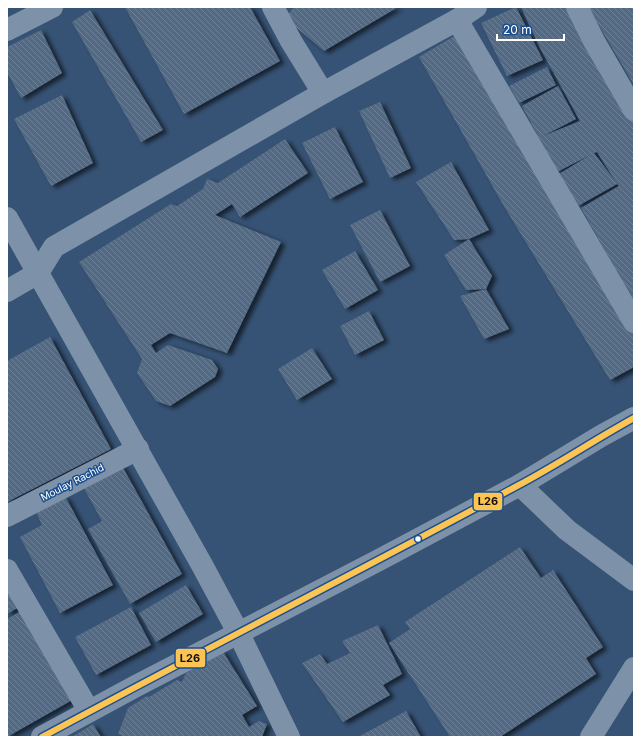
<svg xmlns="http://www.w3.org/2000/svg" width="641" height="744" font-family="Inter,sans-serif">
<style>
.building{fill:url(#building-back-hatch);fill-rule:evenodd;filter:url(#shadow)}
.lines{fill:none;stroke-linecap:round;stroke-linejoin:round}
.minor{stroke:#7d92a8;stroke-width:22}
.bus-1-casing{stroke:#1b4f8f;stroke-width:9}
.bus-1{stroke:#fcc553;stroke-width:6}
.bus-dot{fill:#fff;stroke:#1b4f8f;stroke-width:1.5}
.labels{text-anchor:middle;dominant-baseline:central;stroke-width:3;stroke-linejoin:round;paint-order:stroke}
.street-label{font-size:10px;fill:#fff;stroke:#1b4f8f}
.line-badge{stroke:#1b4f8f;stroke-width:1.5}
.pale-badge-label{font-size:11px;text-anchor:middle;font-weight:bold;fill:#111}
</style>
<defs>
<pattern id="building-back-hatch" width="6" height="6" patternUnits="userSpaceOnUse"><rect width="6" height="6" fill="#526984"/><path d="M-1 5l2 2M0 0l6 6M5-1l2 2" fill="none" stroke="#6c8096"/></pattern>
<filter id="shadow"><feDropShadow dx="4.5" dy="2.5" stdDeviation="2" flood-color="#0009"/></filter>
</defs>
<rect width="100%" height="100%" fill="#365274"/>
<g class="building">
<polygon points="125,7 250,7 280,61 184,114"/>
<polygon points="294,7 398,7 324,51 285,18"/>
<polygon points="516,7 543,60 507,76 481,23"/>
<path d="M521,7H568L634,122V299L624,284L581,208L619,186L617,184L578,206L559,174L590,155L557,172L522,106L558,86L576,119L543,136L580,121L540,48ZM597,152L616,182L594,153Z"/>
<polygon points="588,7 632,7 634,10 634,85"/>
<polygon points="90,10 163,130 141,142 72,22"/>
<polygon points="41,30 62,73 21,98 7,72 7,47"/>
<polygon points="461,32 634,330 634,367 610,380 505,208 419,57"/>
<polygon points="547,67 556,85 519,103 509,86"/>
<polygon points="62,95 93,163 51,186 14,119"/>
<polygon points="380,102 411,168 390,178 359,111"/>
<polygon points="335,127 363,182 330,199 302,143"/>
<polygon points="285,139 308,173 240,217 232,204 215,215 281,242 227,353 170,333 151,345 156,353 168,345 212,360 218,369 215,377 170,406 156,401 137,373 142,359 79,262 171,204 177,206 203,189 207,179 218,183"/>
<polygon points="451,162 489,230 469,239 492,276 486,289 466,290 444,255 469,239 454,240 416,182"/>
<polygon points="380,210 410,266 380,282 350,225"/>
<polygon points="355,251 378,290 345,309 322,270"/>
<polygon points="486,289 509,329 484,339 460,296"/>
<polygon points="369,311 384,340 355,355 340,326"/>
<polygon points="50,337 111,449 7,502 7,361"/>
<polygon points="312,348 332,379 297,400 278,369"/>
<polygon points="121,464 182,574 130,604 88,529 102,521 82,485"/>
<polygon points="65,496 113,585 60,613 20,537 42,525 36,512"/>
<polygon points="520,547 541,578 553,570 603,647 586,658 596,674 500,737 450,737 389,643 410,629 405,622"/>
<polygon points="7,585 19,607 7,614"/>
<polygon points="186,585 203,614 156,642 139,613"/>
<polygon points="131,607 151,645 96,675 75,637"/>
<polygon points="23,610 74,699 7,737 7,619"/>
<polygon points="378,625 402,674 383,685 390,695 343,722 302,663 320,654 327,664 350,653 342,641"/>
<polygon points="222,650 257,706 242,715 249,727 259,721 267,724 262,737 125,737 118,734 128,708 147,696 149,697 177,680 182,682 186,673"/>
<polygon points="406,711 421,737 358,737"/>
<polygon points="93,724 101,737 72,737"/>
</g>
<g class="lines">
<g class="minor">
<polyline points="273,7 291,41 323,93"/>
<polyline points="577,7 594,41 634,110"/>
<polyline points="457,20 634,322"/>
<polyline points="7,30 52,7"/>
<polyline points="7,218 202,565 239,634 289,737"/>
<polyline points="7,291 38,273 54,247 323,93 457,20 476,7"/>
<polyline points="520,485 567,530 634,580"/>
<polyline points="7,516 138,449"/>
<polyline points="7,570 89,711"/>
<polyline points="42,737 136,686 379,560 520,485 601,436 634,418"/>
<polyline points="591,737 634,668"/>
</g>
<g class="bus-1-casing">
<path id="bus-1" d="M42,737C199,652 360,571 517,486C557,465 594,440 634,418"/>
</g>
<use href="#bus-1" class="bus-1"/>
</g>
<circle class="bus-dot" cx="418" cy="539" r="3.5"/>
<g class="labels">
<g class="street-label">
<text transform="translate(72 482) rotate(-27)">Moulay Rachid</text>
</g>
</g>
<g class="line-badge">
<rect x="473" y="492" width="30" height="19" rx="4" fill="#fcc553"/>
<rect x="175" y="648" width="31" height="20" rx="4" fill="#fcc553"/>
</g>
<g class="pale-badge-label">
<text x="488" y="505">L26</text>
<text x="190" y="662">L26</text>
</g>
<rect width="641" height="744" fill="none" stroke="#ffffff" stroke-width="16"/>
<path d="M497 34v6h67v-6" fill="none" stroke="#ffffff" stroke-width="2"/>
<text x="503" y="34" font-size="12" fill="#ffffff" stroke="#1b4f8f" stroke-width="3" paint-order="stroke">20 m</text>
</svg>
